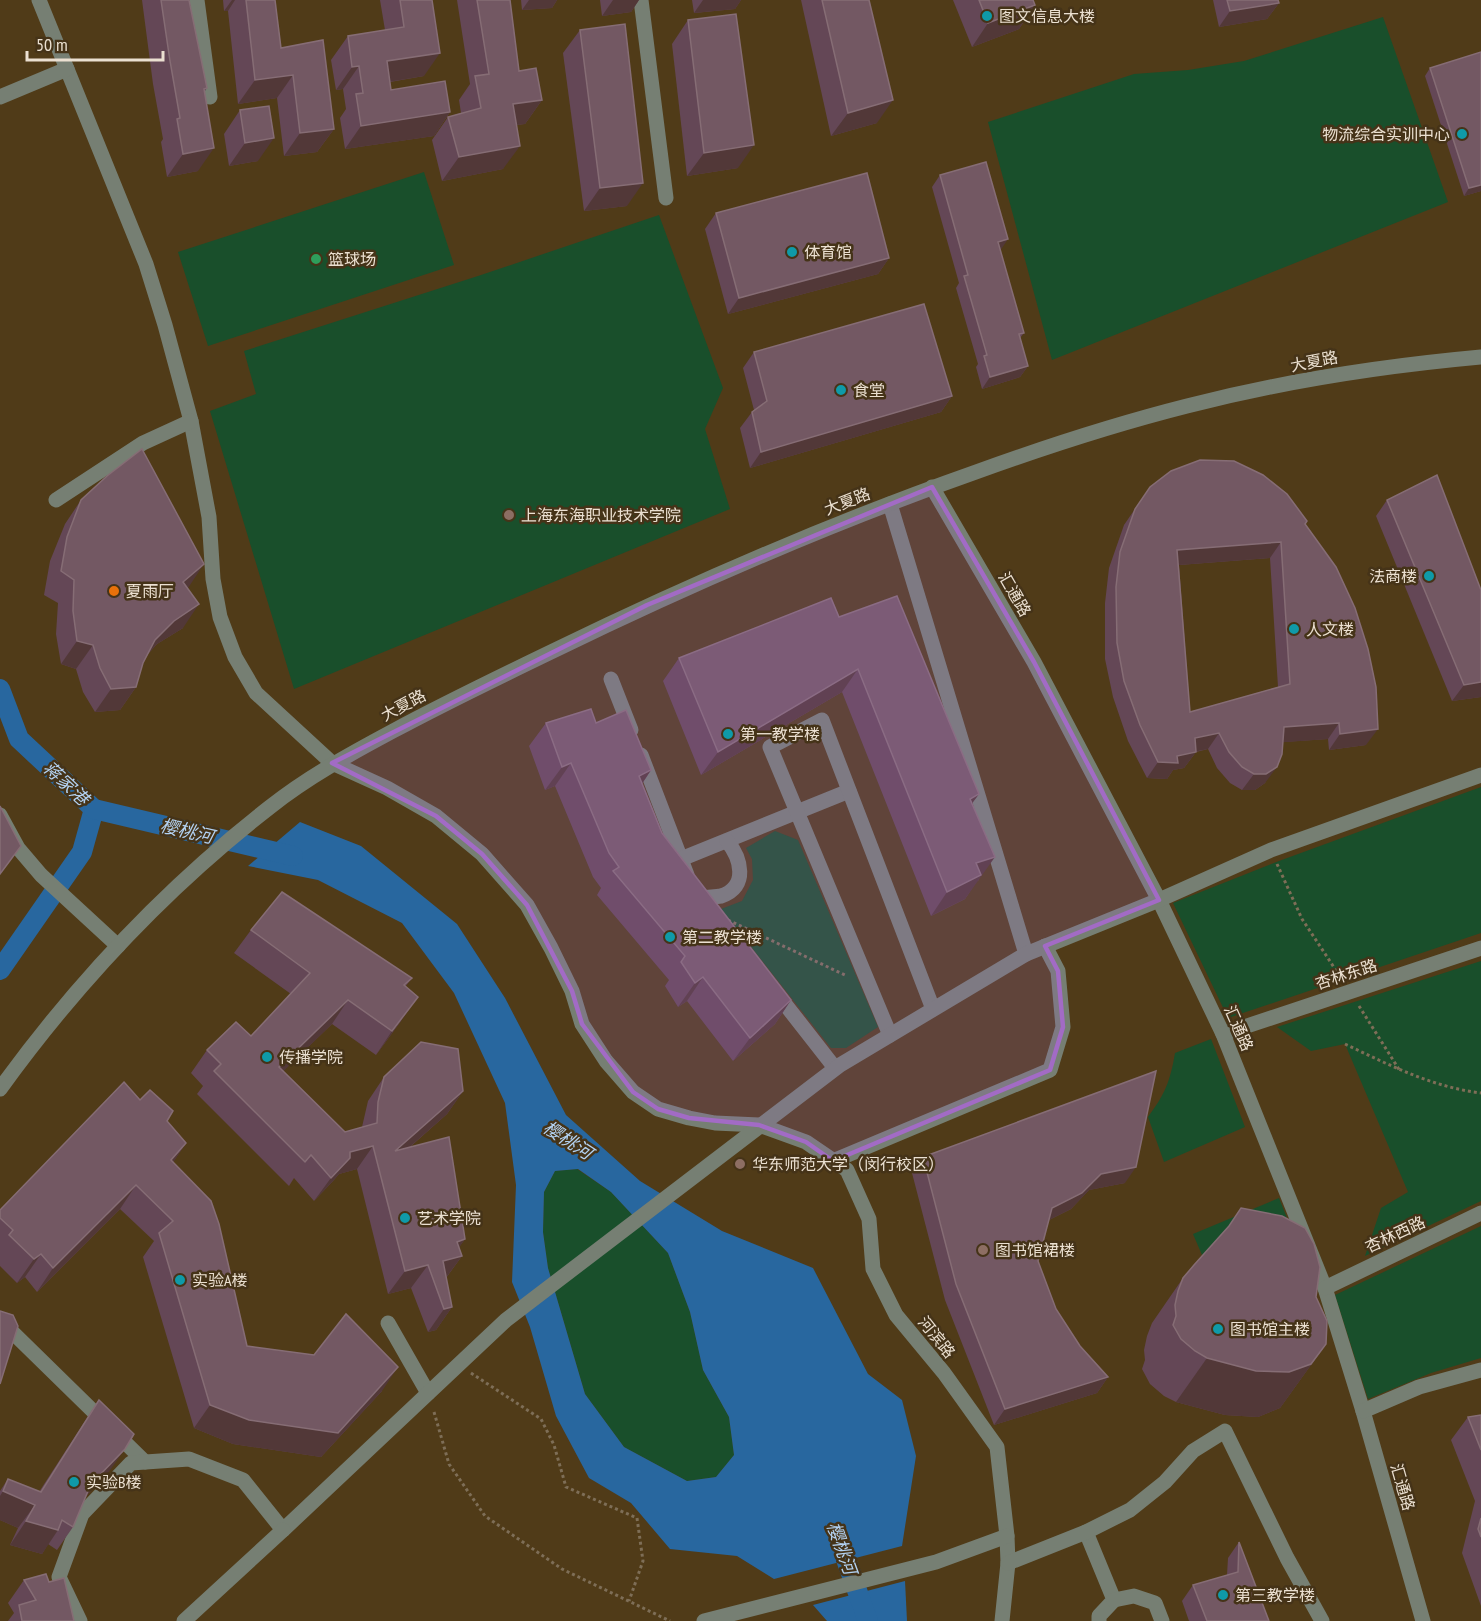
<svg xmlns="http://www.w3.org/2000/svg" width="1481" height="1621" font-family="'PT Sans Narrow','Noto Sans SC',sans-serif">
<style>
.built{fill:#503b18}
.green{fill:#194f2b}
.water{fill:#28679f;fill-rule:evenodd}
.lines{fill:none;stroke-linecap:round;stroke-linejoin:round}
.canal{stroke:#28679f;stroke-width:20}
.path{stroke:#7e6e57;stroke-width:3;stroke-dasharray:3 3;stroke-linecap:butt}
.minor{stroke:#767f73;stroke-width:15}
.wall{fill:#644756;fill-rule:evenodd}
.shaded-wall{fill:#523838}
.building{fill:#735863;stroke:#866d75;stroke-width:1.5;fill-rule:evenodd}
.marked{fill:#a26bc5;fill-opacity:0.2;stroke:#a26bc5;stroke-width:4.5;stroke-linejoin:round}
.culture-dot{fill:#0f9aa8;stroke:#453318;stroke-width:2}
.leisure-dot{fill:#2e9e5b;stroke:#453318;stroke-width:2}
.education-dot{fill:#8d6e63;stroke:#453318;stroke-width:2}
.food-dot{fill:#e8710a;stroke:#453318;stroke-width:2}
.labels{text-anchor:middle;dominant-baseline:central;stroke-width:5;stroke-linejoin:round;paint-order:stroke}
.poi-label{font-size:16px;fill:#ebe0d1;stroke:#453318;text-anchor:start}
.street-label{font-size:16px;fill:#ebe0d1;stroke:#453318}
.water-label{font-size:18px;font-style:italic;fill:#b3d2f2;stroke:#453318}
</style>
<rect width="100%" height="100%" fill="#453318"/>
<rect class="built" x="0" y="0" width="1481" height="1621"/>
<g class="green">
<polygon points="1383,17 1448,202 1052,360 988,122 1134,74 1188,70 1244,61"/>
<polygon points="424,172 454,265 208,346 178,252"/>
<polygon points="659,215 723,388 705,429 730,509 294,689 210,411 256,394 244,351 478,276"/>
<polygon points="1481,787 1481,933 1228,1018 1173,903 1279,861"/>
<polygon points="775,831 798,840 878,1027 846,1048 831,1048 721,909 742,901 753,880 752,859 746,848"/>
<polygon points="1481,961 1481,1201 1365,1256 1381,1208 1408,1192 1345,1044 1311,1051 1277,1027"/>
<path d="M1211,1039L1245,1127L1164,1162L1148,1117C1165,1094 1170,1082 1175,1053Z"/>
<polygon points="577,1169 611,1192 668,1253 690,1312 703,1370 729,1417 734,1455 716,1477 687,1481 624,1447 585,1394 548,1268 543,1232 544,1192 555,1171"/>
<polygon points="1279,1198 1313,1283 1202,1255 1193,1234"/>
<polygon points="1481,1226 1481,1358 1431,1373 1368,1399 1335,1295"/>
</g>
<g class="water">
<path d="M300,822L361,846L457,924L505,998L566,1115L640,1181L722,1231L813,1268L868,1374L902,1400L916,1456L902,1546L774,1579L737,1556L670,1549L631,1503L589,1478L556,1416L530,1327L512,1282L516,1185L505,1103L454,993L402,923L318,880L248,866ZM578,1169L611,1192L668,1253L690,1312L703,1370L729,1417L734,1455L716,1477L687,1481L624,1447L585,1394L548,1268L543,1232L544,1192L555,1171Z"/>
<polygon points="905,1581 907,1621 827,1621 813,1605"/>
</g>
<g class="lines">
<g class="canal">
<polyline points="0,689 19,739 94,809 82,852 0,970"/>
<polyline points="94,809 293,856"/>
<polyline points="838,1537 868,1621"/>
</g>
<g class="path">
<polyline points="1277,864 1302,919 1341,978"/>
<polyline points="728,920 847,976"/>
<polyline points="1359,1006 1400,1071"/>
<path d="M1345,1044C1389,1065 1432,1087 1481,1093"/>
<polyline points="471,1373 541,1419 554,1445 566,1487 637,1518 643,1561 629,1601"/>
<polyline points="434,1412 449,1464 485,1516 562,1569 670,1621"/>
</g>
<g class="minor">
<polyline points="39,0 146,264 165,325 191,421 209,517 213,579 220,617 235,657 256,693 332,763 387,788 436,816 482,854 527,905 551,948 572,991 582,1024 606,1061 633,1092 658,1109 689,1118 715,1123 759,1125 806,1142 847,1170 869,1219 873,1269 896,1315 944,1373 997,1447 1007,1536 1008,1563 1002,1621"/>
<polyline points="197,0 210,97"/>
<polyline points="641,0 666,198"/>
<polyline points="0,97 67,69"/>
<polyline points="932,487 1034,662 1159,900 1223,1034 1325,1288 1363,1411 1423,1621"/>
<polyline points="56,500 143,443 191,421"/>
<polyline points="890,504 1026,954"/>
<polyline points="611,679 631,730"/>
<polyline points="641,755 687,875"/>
<polyline points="0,815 18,848 41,875 118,946"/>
<polyline points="681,859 849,791"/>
<path d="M702,898C708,897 715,897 721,896C749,887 741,858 727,841"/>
<polyline points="774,990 835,1068"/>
<polyline points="1223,1034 1481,948"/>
<polyline points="890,1035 770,747 822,720 933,1009"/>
<path d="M0,1089C76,984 167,887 270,807C308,777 350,754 393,731C445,703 499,677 553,651C691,584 831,523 976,472C1045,447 1116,424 1187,406C1284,381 1382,366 1481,357"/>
<polyline points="833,1161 1050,1070 1063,1027 1058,971 1045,946"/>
<polyline points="1325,1288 1481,1213"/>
<polyline points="0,1320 145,1462"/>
<polyline points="388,1323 428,1393"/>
<polyline points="1363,1411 1419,1387 1481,1370"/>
<polyline points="1086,1532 1114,1600 1099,1616 1099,1621"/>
<polyline points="1008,1563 1086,1532 1130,1510 1165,1482 1193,1451 1225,1431 1287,1558 1322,1621"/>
<polyline points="1114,1600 1134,1596 1155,1603 1162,1621"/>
<polyline points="80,1621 59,1577 82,1514 131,1463 189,1459 243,1480 283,1530 506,1320 840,1065 1026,954 1159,900 1271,850 1481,775"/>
<polyline points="184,1621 283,1530"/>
<polyline points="704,1621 936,1562 1007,1536"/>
</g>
</g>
<g class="wall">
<polygon points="142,0 189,0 207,88 205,91 198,171 167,177 161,142 163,139 153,84"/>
<polygon points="223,0 275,0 281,48 334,129 317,152 284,156 277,98 238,104 228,11 224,11"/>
<polygon points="380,0 432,0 424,76 390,82 391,90 450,112 434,136 345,149 340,118 346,109 343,89 336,90 331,60 348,36 385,30"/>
<polygon points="457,0 510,0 519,71 542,100 525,124 516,125 503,169 442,181 432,140 448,117 461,113 459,100 470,84"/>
<polygon points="521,0 557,0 552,8 522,10"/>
<polygon points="600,0 639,0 631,12 602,16"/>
<polygon points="692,0 741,0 735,9 694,13"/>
<polygon points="801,0 869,0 877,123 831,136"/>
<polygon points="953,0 1033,0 1035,5 1019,29 972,47"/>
<polygon points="1213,0 1278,0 1279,3 1267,19 1219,27"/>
<polygon points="688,20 738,168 687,176 672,44"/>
<polygon points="580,30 627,206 584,211 563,53"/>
<polygon points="1430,68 1481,191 1464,196 1425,76"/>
<polygon points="240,110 258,161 229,166 224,134"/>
<polygon points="940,175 1024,333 1020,338 1028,366 1020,377 982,389 976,367 978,364 956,288 959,283 932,187"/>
<polygon points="716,213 889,258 878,274 728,314 705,229"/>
<polygon points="754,352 952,396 941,412 750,468 740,428 752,412 754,410 743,368"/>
<path d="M1150,487L1305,524L1366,745L1329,750L1328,739L1283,742L1265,783L1255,790H1242L1230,783L1217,768L1208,749L1196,752L1184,768L1173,770L1167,779L1147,778L1128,741L1113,697L1105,659V603L1109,568L1124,525ZM1270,558L1278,687L1190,712L1179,565Z"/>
<polygon points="81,500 187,588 183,628 157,644 148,654 143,663 136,687 120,710 95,712 83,692 76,669 61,664 56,634 58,603 44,595 50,561 65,524"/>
<polygon points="1387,500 1481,590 1481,697 1452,701 1376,516"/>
<polygon points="839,617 979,794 972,803 979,880 977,881 965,899 931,916 842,692 701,775 663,681 679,658"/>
<polygon points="546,723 596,723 651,770 642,784 662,833 791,1000 775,1024 733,1061 687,1001 678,1007 665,986 669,980 597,895 601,888 593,877 555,786 545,790 529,746"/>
<polygon points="251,930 412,978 405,987 401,1021 376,1055 332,1024 283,1071 345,1132 362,1127 368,1101 384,1077 463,1091 447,1114 410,1147 465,1239 459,1247 462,1256 446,1278 452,1307 436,1330 428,1332 411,1288 388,1294 357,1169 339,1174 333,1181 314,1201 294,1178 289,1186 197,1094 203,1086 191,1073 207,1050 251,1036 291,994 234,953"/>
<polygon points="140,1100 167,1121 186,1143 173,1162 247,1346 382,1391 321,1457 233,1444 194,1428 143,1257 154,1241 120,1209 37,1292 25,1277 17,1283 0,1266 0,1210"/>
<polygon points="923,1157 1125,1183 1089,1190 1071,1209 1049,1220 1038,1261 1056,1309 1080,1346 1108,1377 1097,1393 994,1425 945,1300 912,1173"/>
<polygon points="1183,1278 1316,1297 1326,1344 1280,1408 1258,1417 1225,1415 1176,1402 1164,1396 1150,1384 1142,1369 1145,1360 1144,1350 1147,1336 1152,1323"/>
<polygon points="99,1400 108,1473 86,1495 73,1527 57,1550 48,1544 42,1554 10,1545 18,1528 0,1520 0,1491 8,1479 39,1492 83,1424"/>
<polygon points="1481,1415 1481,1606 1462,1553 1475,1501 1451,1440 1468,1417"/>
<polygon points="1239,1542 1269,1621 1189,1621 1182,1601 1193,1585 1227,1575 1228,1558"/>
<polygon points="24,1580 49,1582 74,1621 8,1621 14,1613 8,1603"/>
</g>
<g class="shaded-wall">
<polygon points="232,0 235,0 228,11 224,11"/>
<polygon points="529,0 557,0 552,8 522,10"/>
<polygon points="613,0 639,0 631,12 602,16"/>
<polygon points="703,0 741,0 735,9 694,13"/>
<polygon points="1279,3 1267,19 1219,27 1230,11"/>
<polygon points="1035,5 1019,29 972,47 988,23"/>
<polygon points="440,53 424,76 370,85 387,61"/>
<polygon points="359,66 343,89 336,90 352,67"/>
<polygon points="293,75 277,98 238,104 255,80"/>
<polygon points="542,100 525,124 497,127 513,104"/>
<polygon points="893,100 877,123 831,136 848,113"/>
<polygon points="450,112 434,136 345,149 361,126"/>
<polygon points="334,129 317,152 284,156 300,133"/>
<polygon points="274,138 258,161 229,166 245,143"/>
<polygon points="754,145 738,168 687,176 704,153"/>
<polygon points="520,146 503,169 442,181 459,157"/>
<polygon points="214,148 198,171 167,177 183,154"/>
<polygon points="643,183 627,206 584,211 600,188"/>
<polygon points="1481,185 1481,191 1464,196 1469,188"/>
<polygon points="1008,239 1000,251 998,242"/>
<polygon points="889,258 878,274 728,314 739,298"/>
<polygon points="1028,366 1020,377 982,389 990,377"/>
<polygon points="952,396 941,412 750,468 761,452"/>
<polygon points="1281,542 1270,558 1166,566 1177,550"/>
<polygon points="204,564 188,588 166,605 183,582"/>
<polygon points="199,604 183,628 157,644 139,664 155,640 174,621"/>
<polygon points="77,641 93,645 76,669 61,664"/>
<polygon points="858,669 842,692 701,775 718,752"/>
<polygon points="1481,682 1481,697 1452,701 1464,685"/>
<polygon points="136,687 120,710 95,712 111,689"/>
<polygon points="1339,723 1328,739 1273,743 1284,727"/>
<polygon points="1378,729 1366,745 1329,750 1340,734"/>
<polygon points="1219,733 1208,749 1183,754 1195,738"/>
<polygon points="1196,752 1184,768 1173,770 1167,779 1147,778 1158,762 1177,756"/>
<polygon points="571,763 555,786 545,790 562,767"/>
<polygon points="1277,767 1265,783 1255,790 1242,790 1254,774"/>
<polygon points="651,770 635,794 639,776"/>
<polygon points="979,794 962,817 970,799"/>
<polygon points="995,857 965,899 931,916 947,892 976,863"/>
<polygon points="703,977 687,1001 678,1007 695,983"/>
<polygon points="418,997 401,1021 376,1055 392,1031"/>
<polygon points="348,1000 332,1024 263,1091 279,1067"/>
<polygon points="791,1000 775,1024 733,1061 750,1038"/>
<polygon points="463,1091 447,1114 379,1174 395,1151"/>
<polygon points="186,1143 170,1167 171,1160"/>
<polygon points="373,1146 357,1169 339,1174 333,1181 314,1201 350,1152"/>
<polygon points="1136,1167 1125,1183 1089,1190 1071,1209 1041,1224 1052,1208 1101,1174"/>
<polygon points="136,1185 120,1209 37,1292 53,1268"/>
<polygon points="465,1239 451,1259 462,1256 445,1279 432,1277 457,1242"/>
<polygon points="41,1254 25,1277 17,1283 34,1259"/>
<polygon points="428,1265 411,1288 388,1294 405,1271"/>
<polygon points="452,1307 436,1330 428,1332 444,1309"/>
<polygon points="1326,1344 1280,1408 1258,1417 1225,1415 1176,1402 1207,1358"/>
<polygon points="398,1367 382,1391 321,1457 233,1444 194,1428 210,1405"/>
<polygon points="1108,1377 1097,1393 994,1425 1005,1409"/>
<polygon points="125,1449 108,1473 75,1508 91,1484"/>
<polygon points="3,1491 35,1505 18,1528 0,1520 0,1496"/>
<polygon points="26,1521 58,1530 42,1554 10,1545"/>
</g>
<g class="building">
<polygon points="161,0 189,0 207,88 204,89 214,148 183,154 177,119 180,118 170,61"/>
<polygon points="246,0 275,0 281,48 323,40 334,129 300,133 293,75 255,80"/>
<polygon points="400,0 432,0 440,53 387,61 391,90 445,81 450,112 361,126 356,94 363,93 359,66 352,67 348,36 404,27"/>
<polygon points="477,0 510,0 519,71 536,68 542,100 513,104 520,146 459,157 448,117 481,108 475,76 489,74"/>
<polygon points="822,0 869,0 893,100 848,113"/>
<polygon points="979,0 1033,0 1035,5 988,23"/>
<polygon points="1227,0 1278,0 1279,3 1230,11"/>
<polygon points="736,14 754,145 704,153 688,20"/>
<polygon points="625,24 643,183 600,188 580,30"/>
<polygon points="1481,52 1481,185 1469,188 1430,68"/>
<polygon points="269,106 274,138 245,143 240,110"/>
<polygon points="986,162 1008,239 998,242 1024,333 1019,334 1028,366 990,377 984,356 987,355 964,276 968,275 940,175"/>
<polygon points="867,173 889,258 739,298 716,213"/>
<polygon points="924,304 952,396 761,452 752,412 767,401 754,352"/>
<polygon points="142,449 204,564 183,582 199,604 174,621 155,640 143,663 136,687 111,689 100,668 93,645 77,641 73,611 74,580 61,571 67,537 81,500 107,476"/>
<path d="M1200,460L1234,461L1263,475L1287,494L1307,521L1305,524L1336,567L1355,608L1368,649L1376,687L1378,729L1340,734L1339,723L1284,727L1282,754L1277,767L1266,774H1254L1242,767L1229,752L1219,733L1195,738L1196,752L1177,756L1178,763L1158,762L1140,725L1124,681L1117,643L1116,587L1120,552L1135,509L1150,487L1171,471ZM1281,542L1290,684L1190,712L1177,550Z"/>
<polygon points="1437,475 1481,590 1481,682 1464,685 1387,500"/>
<polygon points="897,596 979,794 970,799 995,857 976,863 981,875 947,892 858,669 718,752 679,658 831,598 839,617"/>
<polygon points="591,709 596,723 626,710 651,770 639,776 662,833 791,1000 750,1038 703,977 695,983 681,962 685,956 613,871 619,867 609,853 571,763 562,767 546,723"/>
<polygon points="0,806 21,846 0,874"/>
<polygon points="282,892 412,978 404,985 418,997 392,1031 348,1000 279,1067 345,1132 377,1123 378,1102 384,1077 421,1042 458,1049 463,1091 395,1151 449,1137 465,1239 457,1242 462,1256 443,1261 452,1307 444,1309 428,1265 405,1271 373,1146 350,1152 350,1158 331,1178 311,1155 305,1162 214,1071 221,1064 207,1050 236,1022 251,1036 310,973 251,930"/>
<polygon points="1156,1071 1136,1167 1101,1174 1082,1193 1052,1208 1038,1261 1056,1309 1080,1346 1108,1377 1005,1409 956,1284 923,1157"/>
<polygon points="124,1082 140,1100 150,1090 173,1111 167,1121 186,1143 171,1160 211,1201 219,1224 247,1346 314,1355 346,1314 398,1367 338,1433 249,1420 210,1405 159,1233 173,1221 136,1185 53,1268 41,1254 34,1259 9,1235 13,1230 0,1218 0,1210"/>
<polygon points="1241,1208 1282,1216 1305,1228 1314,1244 1320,1267 1316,1297 1327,1321 1326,1344 1311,1364 1289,1372 1256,1371 1207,1358 1195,1351 1181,1339 1173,1325 1176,1316 1175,1305 1178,1291 1183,1278 1194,1265 1229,1226"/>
<polygon points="0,1311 13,1315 18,1326 0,1384"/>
<polygon points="99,1400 134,1434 125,1449 91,1484 73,1527 62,1520 58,1530 26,1521 35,1505 3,1491 8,1479 41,1492"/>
<polygon points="1481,1415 1481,1450 1468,1417"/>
<polygon points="1481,1518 1481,1537 1478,1529"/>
<polygon points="1239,1542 1269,1621 1207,1621 1193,1585 1238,1572"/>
<polygon points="46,1574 49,1582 64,1578 74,1621 22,1621 19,1605 36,1600 24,1580"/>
</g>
<path class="marked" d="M932,487L1034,662L1159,900L1045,946L1058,971L1063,1027L1050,1070L833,1161L806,1142L759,1125L689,1118L658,1109L633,1092L582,1024L572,991L527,905L482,854L436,816L332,763L647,605Z"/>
<g class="culture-dot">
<circle cx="987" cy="16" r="6"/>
<circle cx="1462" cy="134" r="6"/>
<circle cx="792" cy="252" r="6"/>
<circle cx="841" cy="390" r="6"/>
<circle cx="1429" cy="576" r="6"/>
<circle cx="1294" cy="629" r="6"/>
<circle cx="728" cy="734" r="6"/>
<circle cx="670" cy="937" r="6"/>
<circle cx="267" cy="1057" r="6"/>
<circle cx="405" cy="1218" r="6"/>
<circle cx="180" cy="1280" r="6"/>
<circle cx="1218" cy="1329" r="6"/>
<circle cx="74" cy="1482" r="6"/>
<circle cx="1223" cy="1595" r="6"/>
</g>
<circle class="leisure-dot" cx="316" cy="259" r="6"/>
<g class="education-dot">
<circle cx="509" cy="515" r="6"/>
<circle cx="740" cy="1164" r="6"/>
<circle cx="983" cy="1250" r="6"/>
</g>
<circle class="food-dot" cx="114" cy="591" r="6"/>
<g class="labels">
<g class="poi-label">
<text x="999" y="16">图文信息大楼</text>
<text x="1450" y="134" text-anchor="end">物流综合实训中心</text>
<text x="804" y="252">体育馆</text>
<text x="328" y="259">篮球场</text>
<text x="853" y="390">食堂</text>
<text x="521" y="515">上海东海职业技术学院</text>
<text x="1417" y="576" text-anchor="end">法商楼</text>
<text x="126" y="591">夏雨厅</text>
<text x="1306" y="629">人文楼</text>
<text x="740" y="734">第一教学楼</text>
<text x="682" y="937">第二教学楼</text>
<text x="279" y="1057">传播学院</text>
<text x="752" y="1164">华东师范大学（闵行校区）</text>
<text x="417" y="1218">艺术学院</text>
<text x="995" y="1250">图书馆裙楼</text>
<text x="192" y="1280">实验A楼</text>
<text x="1230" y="1329">图书馆主楼</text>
<text x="86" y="1482">实验B楼</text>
<text x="1235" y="1595">第三教学楼</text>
</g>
<g class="street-label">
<text transform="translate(1314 361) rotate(-11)">大夏路</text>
<text transform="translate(847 501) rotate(-21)">大夏路</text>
<text transform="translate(1015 594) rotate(60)">汇通路</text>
<text transform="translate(403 705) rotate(-28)">大夏路</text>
<text transform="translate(1346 974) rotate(-18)">杏林东路</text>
<text transform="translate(1239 1028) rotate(66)">汇通路</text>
<text transform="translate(1395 1234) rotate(-25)">杏林西路</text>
<text transform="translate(937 1337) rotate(51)">河滨路</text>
<text transform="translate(1403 1487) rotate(74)">汇通路</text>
</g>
<g class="water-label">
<text transform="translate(66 783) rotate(43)">蒋家港</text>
<text transform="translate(187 831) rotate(13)">樱桃河</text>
<text transform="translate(568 1140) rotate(33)">樱桃河</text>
<text transform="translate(842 1548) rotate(70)">樱桃河</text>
</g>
</g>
<path d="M27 51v9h136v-9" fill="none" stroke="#ebe0d1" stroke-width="3"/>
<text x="36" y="51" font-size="18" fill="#ebe0d1" stroke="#453318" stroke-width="4.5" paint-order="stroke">50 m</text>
</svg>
